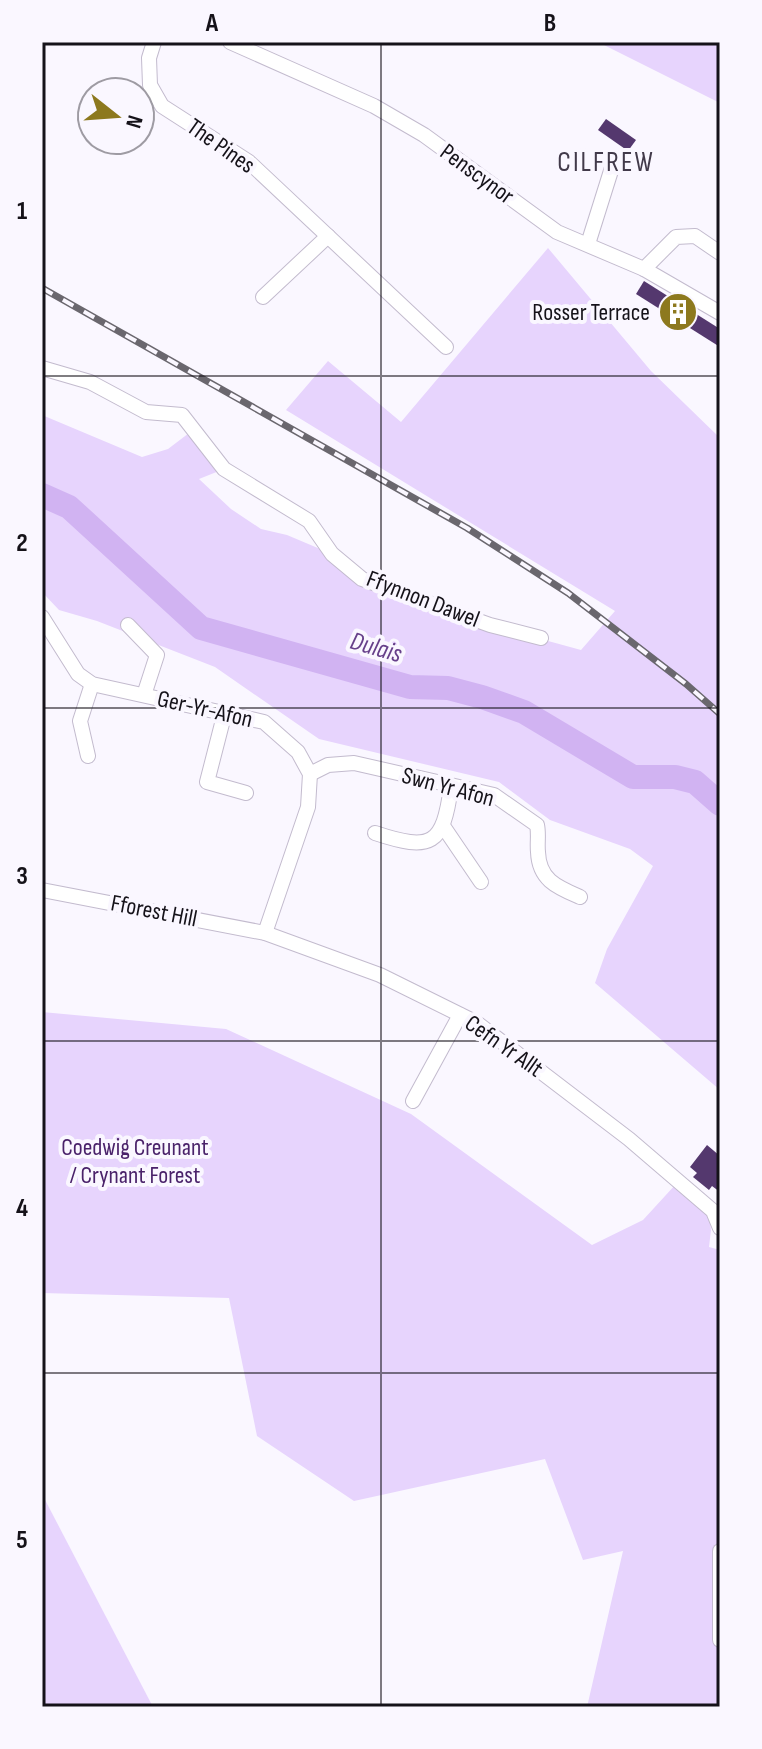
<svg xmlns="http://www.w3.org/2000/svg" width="762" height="1749" font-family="'Sofia Sans Condensed',sans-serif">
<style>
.green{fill:#e7d4fd}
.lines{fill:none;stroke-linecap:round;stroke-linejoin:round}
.river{stroke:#d1b3f2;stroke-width:24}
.building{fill:#54386e}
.minor-casing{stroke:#c3bbce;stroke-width:16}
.minor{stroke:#fff;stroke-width:14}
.rail-casing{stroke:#6a676e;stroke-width:7}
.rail{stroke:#faf7ff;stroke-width:4;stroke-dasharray:12;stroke-linecap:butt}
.grid{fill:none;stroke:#151219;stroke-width:2;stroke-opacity:0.55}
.labels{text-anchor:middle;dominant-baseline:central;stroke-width:8;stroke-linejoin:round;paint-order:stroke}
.street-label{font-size:24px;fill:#151219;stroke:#faf7ff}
.poi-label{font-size:24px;fill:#151219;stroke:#faf7ff;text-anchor:end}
.park-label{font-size:24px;fill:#4a226a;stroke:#faf7ff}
.water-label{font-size:26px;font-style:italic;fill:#663f8a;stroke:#faf7ff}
.quarter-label{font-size:28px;letter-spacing:2px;fill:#423a4a;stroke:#faf7ff}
.neatline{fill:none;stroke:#151219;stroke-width:3}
.grid-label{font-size:26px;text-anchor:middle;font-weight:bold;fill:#151219}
</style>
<rect width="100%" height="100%" fill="#faf7ff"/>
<g class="green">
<polygon points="598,42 720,42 720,103"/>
<polygon points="548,248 651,371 720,438 720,1090 595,983 607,949 653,866 630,849 550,820 499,782 319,739 215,667 97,621 59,610 42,592 42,415 142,457 168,449 193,430 224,469 199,479 231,509 261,529 287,535 332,554 363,579 490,625 581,650 615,611 286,410 328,361 401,422"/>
<polygon points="42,1012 226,1029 411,1114 592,1245 643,1220 676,1184 709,1211 711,1230 709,1247 720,1250 720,1707 587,1707 623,1551 583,1560 545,1459 354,1501 257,1436 229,1298 42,1293"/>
<polygon points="42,1494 153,1707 42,1707"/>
</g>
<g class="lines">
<polyline class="river" points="42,495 69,507 201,628 410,687 448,688 482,697 524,712 633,777 675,777 695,782 720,804"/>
</g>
<g class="building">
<polygon points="606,119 636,140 628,151 598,130"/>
<polygon points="644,281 720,329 720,347 636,294"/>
<polygon points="707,1145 720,1156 720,1192 712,1186 709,1190 693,1177 697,1173 690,1167"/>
</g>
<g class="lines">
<g class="minor-casing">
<g id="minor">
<polyline points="154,42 149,58 150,85 162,106 249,162 446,347"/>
<polyline points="230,42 374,106 424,135 557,232 644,269 720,313"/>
<polyline points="588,244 615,158"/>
<polyline points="644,269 676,237 695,236 720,253"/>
<polyline points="263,297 328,236"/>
<polyline points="42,368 90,382 146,412 182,415 224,469 309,521 332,554 362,579 490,625 541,638"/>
<polyline points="42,617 78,674 92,684 264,722 298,752 310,774 308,807 265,933"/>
<polyline points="128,625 157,655 144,695"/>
<polyline points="225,712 207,782 246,793"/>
<polyline points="88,756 80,721 92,684"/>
<path d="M310,774L328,765L354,763L494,795L537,825C539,834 537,843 538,852C539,880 557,887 580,897"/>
<polyline points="443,826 481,882"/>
<path d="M375,833C432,852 443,845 451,787"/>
<polyline points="42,890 265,933 380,975 477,1023 629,1139 713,1211 720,1228"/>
<polyline points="413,1101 460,1015"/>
<polyline points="720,1551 720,1640"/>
</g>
</g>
<use href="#minor" class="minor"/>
<g class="rail-casing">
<polyline id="rail" points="42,288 467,528 568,593 686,684 720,714"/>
</g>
<use href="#rail" class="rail"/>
</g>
<path class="grid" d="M381,42V1707M42,376H720M42,708H720M42,1041H720M42,1373H720"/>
<defs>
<g id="building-disc" transform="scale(2)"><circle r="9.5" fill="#8d791e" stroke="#faf7ff"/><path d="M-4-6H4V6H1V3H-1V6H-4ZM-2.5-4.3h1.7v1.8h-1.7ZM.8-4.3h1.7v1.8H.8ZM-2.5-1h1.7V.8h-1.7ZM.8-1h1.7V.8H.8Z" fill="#fff"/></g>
</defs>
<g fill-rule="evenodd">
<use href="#building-disc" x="678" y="312"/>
</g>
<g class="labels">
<g class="street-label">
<text transform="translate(221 146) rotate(35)">The Pines</text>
<text transform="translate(477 174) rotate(36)">Penscynor</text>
<text transform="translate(423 599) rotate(21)">Ffynnon Dawel</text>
<text transform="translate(205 709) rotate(13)">Ger-Yr-Afon</text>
<text transform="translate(448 787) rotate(15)">Swn Yr Afon</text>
<text transform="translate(154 911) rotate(11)">Fforest Hill</text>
<text transform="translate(504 1046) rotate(35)">Cefn Yr Allt</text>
</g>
<g class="poi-label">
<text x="650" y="312">Rosser Terrace</text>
</g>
<g class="park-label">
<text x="135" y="1147">Coedwig Creunant<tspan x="135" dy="28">/ Crynant Forest</tspan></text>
</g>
<g class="water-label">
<text transform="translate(376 648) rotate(16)">Dulais</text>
</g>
<g class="quarter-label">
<text x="606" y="162">CILFREW</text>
</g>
</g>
<rect width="762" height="1749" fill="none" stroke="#faf7ff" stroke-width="88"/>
<g transform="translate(116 116) rotate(107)"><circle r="38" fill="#faf7ff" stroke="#9e9ba3" stroke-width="2"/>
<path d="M0-6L14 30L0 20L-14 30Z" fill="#8d791e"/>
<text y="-12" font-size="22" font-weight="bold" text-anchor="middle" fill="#151219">N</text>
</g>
<rect x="44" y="44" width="674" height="1661" class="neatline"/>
<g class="grid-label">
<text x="212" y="31">A</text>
<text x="550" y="31">B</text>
<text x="22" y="219">1</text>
<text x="22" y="551">2</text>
<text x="22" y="884">3</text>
<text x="22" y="1216">4</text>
<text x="22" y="1548">5</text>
</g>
</svg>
